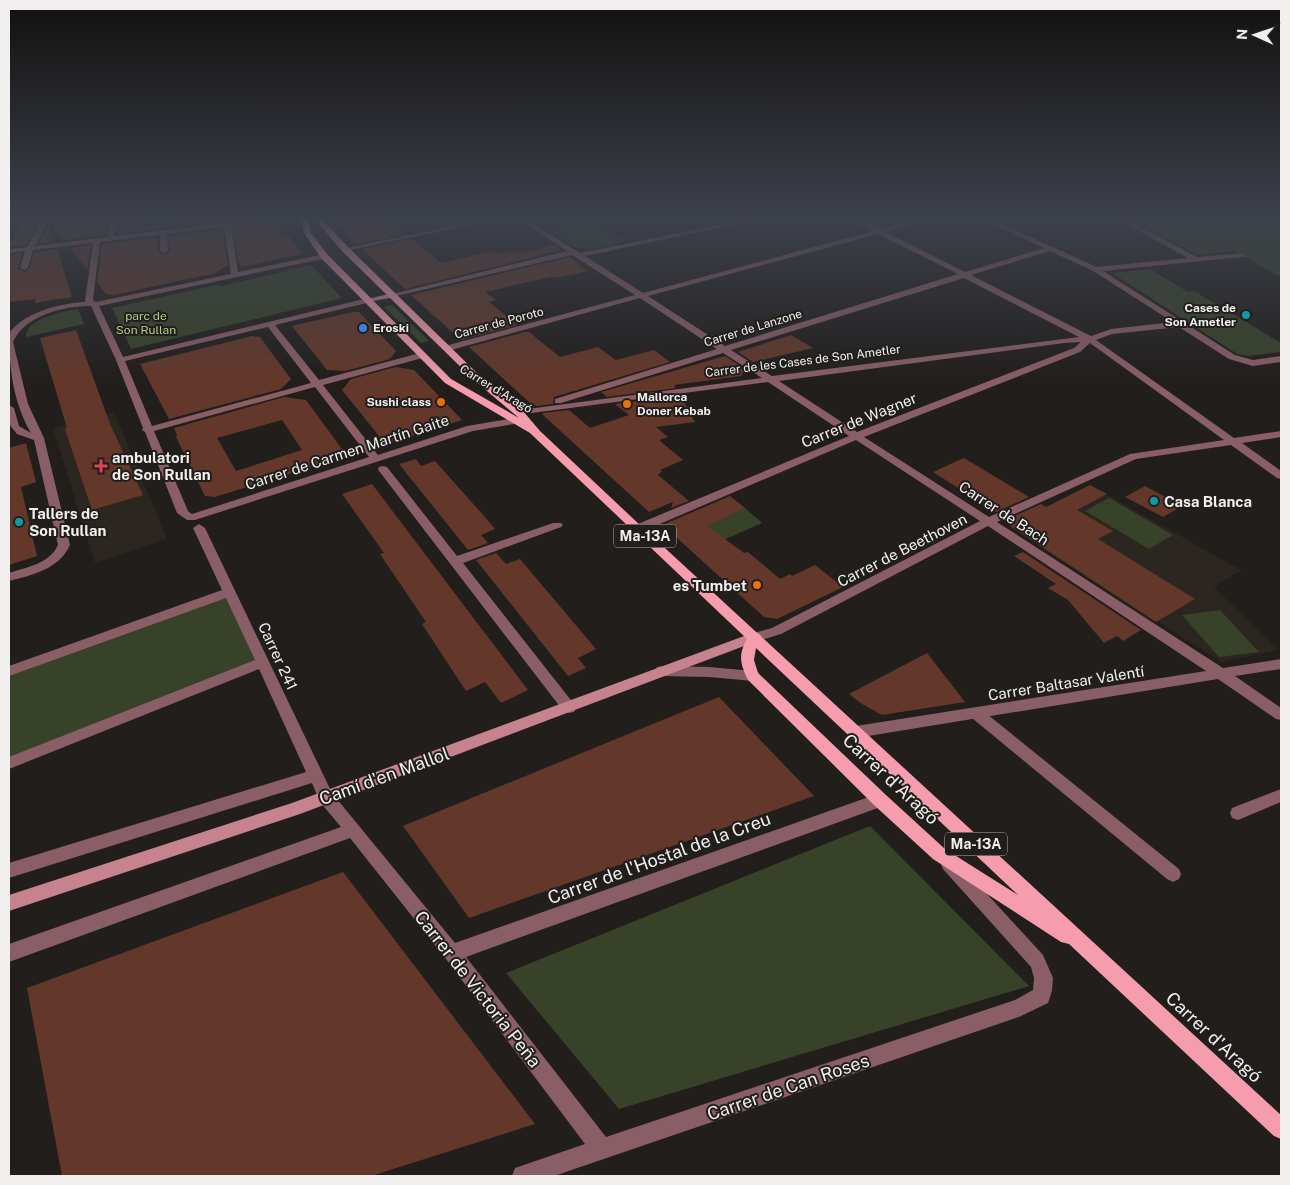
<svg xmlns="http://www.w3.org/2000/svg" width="1290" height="1185" font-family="'Public Sans',sans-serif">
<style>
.built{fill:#2c2620}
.green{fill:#384228}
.building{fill:#63382a;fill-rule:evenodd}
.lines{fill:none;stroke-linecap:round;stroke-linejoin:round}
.lane{fill:#895e66;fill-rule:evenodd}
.street{fill:#895e66;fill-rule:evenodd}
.secondary{fill:#c6828f;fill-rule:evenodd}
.primary{fill:#f59dae;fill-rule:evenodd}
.culture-dot{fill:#0f9aa8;stroke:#211e1c;stroke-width:2}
.shop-dot{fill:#3f7fe0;stroke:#211e1c;stroke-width:2}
.food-dot{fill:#e8710a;stroke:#211e1c;stroke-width:2}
.health-dot{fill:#e0444e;stroke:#211e1c;stroke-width:2}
.labels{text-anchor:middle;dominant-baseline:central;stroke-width:4;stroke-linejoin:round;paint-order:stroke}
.far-poi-label{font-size:12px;font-weight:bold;fill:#f1f0ef;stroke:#211e1c;text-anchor:end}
.far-park-label{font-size:12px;fill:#b0cb87;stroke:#211e1c}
.far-street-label{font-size:12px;fill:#f1f0ef;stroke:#211e1c}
.shield{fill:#211e1c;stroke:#b3b1b0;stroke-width:1}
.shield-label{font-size:14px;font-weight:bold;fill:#f1f0ef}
.street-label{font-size:15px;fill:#f1f0ef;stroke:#211e1c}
.poi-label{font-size:15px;font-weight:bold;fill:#f1f0ef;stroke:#211e1c;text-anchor:start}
.near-street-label{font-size:18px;fill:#f1f0ef;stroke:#211e1c}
</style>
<rect width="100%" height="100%" fill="#211e1c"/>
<g class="built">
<polygon points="114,412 167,539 95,563 53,428"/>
<polygon points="1090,485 1241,570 1214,587 1278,650 1221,662 1010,526"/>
</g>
<g class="green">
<polygon points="1126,217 1281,217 1281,277 1234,251 1197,255"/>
<polygon points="592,220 626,241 593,249 576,247 548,230"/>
<polygon points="311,265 342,298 131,349 112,308 216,285 222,286"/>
<polygon points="1150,269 1188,292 1194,291 1281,343 1281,352 1248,356 1237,354 1112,273"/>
<polygon points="392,305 429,341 421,343 384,307"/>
<path d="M78,309L84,324L26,337C25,319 64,311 78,309Z"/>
<polygon points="1109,498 1173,535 1149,549 1085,511"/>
<polygon points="745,508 762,523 694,553 677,537"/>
<polygon points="230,592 263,662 9,763 9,671"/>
<polygon points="1220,610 1259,652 1219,657 1182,615"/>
<polygon points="870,826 1029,986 619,1109 506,973"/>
</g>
<g class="building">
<polygon points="26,217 42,217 26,245 9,247 9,244"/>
<polygon points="52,217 111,217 106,235 64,240 50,222"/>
<polygon points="121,217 138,217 135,227 223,217 236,217 236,219 117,234"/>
<polygon points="331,217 385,217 406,234 356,244"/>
<polygon points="279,222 283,236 288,235 302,254 242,267 238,263 233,228"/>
<polygon points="49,224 54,242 38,244"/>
<polygon points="222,229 228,265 215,273 114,295 106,294 97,282 102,244 158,237 158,251 165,255 170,251 169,236"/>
<polygon points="412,239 441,263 493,251 501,254 513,251 521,253 555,245 562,250 405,289 362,249"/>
<polygon points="91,245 87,270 70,248"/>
<polygon points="57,249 72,297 35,303 36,299 9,302 9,255 22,253 18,269 25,272 30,268 34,252"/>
<polygon points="570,257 587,271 561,277 550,277 485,292 496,300 489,302 517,325 461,340 411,295"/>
<polygon points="352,312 359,312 396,351 390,359 345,371 327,370 292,326"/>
<polygon points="76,330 110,424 143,495 92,510 65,429 67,428 40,338"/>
<polygon points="525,332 529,332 560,357 598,347 616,360 654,350 670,362 554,397 553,404 537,406 530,403 469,347"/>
<polygon points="791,335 813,348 753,362 738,352"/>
<polygon points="252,336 260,337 291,379 281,389 169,419 140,364"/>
<polygon points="725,356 745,369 741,376 674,385 676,388 607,397 601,392"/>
<polygon points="396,367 414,370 462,420 393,442 383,441 342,390 351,379"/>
<polygon points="680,395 695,422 656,427 668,437 659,440 683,460 660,470 662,471 658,475 689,501 671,508 673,502 649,512 543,415 543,413 569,410 590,428 629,415 615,404"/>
<path d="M284,397L306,400L347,456L215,497L205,496L176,437L177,435L174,428ZM282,420L302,450L236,471L217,438Z"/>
<polygon points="26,443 36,482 21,487 37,556 9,565 9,448"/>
<polygon points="964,458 1029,497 996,512 933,472"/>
<polygon points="416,459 421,466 435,461 484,516 495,529 481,535 488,543 468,550 399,464"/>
<polygon points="372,484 528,690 501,703 485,682 466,691 422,624 426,622 380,554 384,553 342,494"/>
<polygon points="1090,485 1107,494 1077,510 1113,531 1098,539 1195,599 1156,622 1010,526 1015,523 1008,519 1041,504 1046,507"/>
<polygon points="1145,486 1182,506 1163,517 1125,497"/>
<polygon points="730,496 745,508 707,526 744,553 748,552 780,579 790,574 792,576 815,565 843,587 777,619 764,617 665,527 667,523"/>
<polygon points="1023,552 1141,630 1123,641 1117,636 1104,643 1068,600 1048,588 1056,584 1014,556"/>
<polygon points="496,553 506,564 520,559 596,649 578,658 586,668 568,676 476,560"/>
<polygon points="927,653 965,702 882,715 862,704 849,694"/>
<polygon points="719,697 814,796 469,918 403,826"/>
<polygon points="343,872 535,1124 371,1176 62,1176 27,988"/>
</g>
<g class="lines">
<g class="lane">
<path d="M82,302H91L95,304L91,306C64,306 25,315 13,342L28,404L44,438L70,545C59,569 33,575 9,581V573C27,567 49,564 58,545L34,440L17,434L9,424V405L14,408L19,426L31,433C13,402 9,367 9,333C26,312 55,305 82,302Z"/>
<polygon points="977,708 982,710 1179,869 1181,874 1179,879 1173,882 1167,879 972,718 970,714 972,710"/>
</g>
<g class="street">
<path d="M44,217H50L35,246L107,237L113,217H119L114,236L272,217H290L287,219L231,226L238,272L324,254L328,256L327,258L99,306L123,357L368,298L372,300L371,302L275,325L319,380L420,353H426V357L323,385L378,455L467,426L514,418L519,421L514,424L473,431L195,520H187L177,513L145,432L142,430L143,428L116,360L91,306L85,301L93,243L33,250L28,268L24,270L20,268L25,251L9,253V249L27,247ZM224,227L231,274L96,302L93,300L100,242L160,235V251L164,253L168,251L167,234ZM268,327L311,383L152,426L125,361ZM315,387L369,457L192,514L188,511L154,431Z"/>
<polygon points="496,217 508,217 345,251 341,249"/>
<path d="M515,217H522L580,253L758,217H770L585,256L643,293L873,231L848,217H856L880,229L925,217H935L885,232L965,272L1044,248L978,217H986L1097,267L1188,258L1114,217H1122L1197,257L1244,253V257H1241L1103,271L1235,355L1253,360L1281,356V362L1253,366L1229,359L1179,327L1112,334L1096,340L1234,438L1281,431V437L1242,443L1281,471V479L1277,478L1231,445L1136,459L997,522L1223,668L1281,659V669L1235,676L1281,708V720L1276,719L1218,679L856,738L851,736L849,732L851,728L856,726L1206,671L988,526L781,634L755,642L750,640L748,637L750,634L772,628L980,521L856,440L641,532H633L631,529L633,526L849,436L768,382L517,415L515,413L520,410L762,378L723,353L561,403H555V399L717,349L640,298L451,350H445V346L635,295L572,255L392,297L388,295L567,251ZM878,234L958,274L725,346L648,296ZM1050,251L1093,271L1173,322L1111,329L1091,336L971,275ZM964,278L1079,337L772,376L731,350ZM1081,342L1074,348L857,432L779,381L1064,343ZM1090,343L1224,440L1130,454L989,517L864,437L1080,352Z"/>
<polygon points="383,466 387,467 457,556 553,523 561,523 563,525 561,527 463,563 574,704 576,708 574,712 569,713 564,712 379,471 378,469 379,467"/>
<polygon points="199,524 205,528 332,793 455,943 880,793 886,795 888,800 886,805 466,957 606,1137 1015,1000 1033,990 1034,978 1031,967 943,869 941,864 943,859 949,857 955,859 1043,955 1053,978 1052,991 1048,1003 1019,1017 554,1176 512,1176 515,1168 585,1144 446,959 350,838 9,962 9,944 341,827 320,802 312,783 9,878 9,863 306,772 259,669 9,769 9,757 255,660 226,598 9,676 9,666 222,590 193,528"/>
<polygon points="662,666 709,667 753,671 758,672 760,676 758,680 753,681 709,677 662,676 657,675 655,671 657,667"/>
<polygon points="1281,789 1281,802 1238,820 1232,818 1230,813 1232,808"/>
</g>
<g class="secondary">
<polygon points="305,217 314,217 322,221 319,223"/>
<polygon points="392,293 395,293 395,297 368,302 364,300"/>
<polygon points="755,632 760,634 762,637 760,640 300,814 9,911 9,895 292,803"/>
</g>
<path class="primary" d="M301,217H307L311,233L327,254L451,379L519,418L474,380L342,251L313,217H320L348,247L480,376L523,411L540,431L641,526L1281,1115V1139L1274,1136L1069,944L1061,942L933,859L874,805L748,680C740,664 738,655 747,639L530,433L445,383L321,258L304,233ZM756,648L1018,895L945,849L886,795L758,673L754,660Z"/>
</g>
<linearGradient id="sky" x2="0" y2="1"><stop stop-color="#12100f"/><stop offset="0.57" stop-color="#3d414b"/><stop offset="1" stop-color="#3d414b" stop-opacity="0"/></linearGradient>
<rect width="1290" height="383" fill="url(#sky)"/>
<g class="culture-dot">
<circle cx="1246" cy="315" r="5"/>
<circle cx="1154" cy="501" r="5"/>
<circle cx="19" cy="522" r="5"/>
</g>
<circle class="shop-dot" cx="363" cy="328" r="5"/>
<g class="food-dot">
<circle cx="441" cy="402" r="5"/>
<circle cx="627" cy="404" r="5"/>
<circle cx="757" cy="585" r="5"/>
</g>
<path class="health-dot" d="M98.5 458.5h5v5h5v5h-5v5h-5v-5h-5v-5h5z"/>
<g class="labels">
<g class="far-poi-label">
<text x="1236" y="308">Cases de<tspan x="1236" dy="14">Son Ametler</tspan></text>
<text x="373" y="328" text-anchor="start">Eroski</text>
<text x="637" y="397" text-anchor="start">Mallorca<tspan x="637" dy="14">Doner Kebab</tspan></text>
<text x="431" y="402">Sushi class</text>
</g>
<g class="far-park-label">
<text x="146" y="316">parc de<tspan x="146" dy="14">Son Rullan</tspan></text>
</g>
<g class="far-street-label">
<text transform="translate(499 323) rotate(-15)">Carrer de Poroto</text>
<text transform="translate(753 328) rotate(-17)">Carrer de Lanzone</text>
<text transform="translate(803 361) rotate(-7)">Carrer de les Cases de Son Ametler</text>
<text transform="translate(496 389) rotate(31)">Carrer d'Aragó</text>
</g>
<g class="shield">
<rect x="614" y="524.5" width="62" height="23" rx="4"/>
<rect x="945" y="832.5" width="62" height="23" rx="4"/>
</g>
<g class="shield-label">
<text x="645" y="536">Ma-13A</text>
<text x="976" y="844">Ma-13A</text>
</g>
<g class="street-label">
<text transform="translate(859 420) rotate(-22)">Carrer de Wagner</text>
<text transform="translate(347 452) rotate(-18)">Carrer de Carmen Martín Gaite</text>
<text transform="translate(1004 513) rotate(33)">Carrer de Bach</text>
<text transform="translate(902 550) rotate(-27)">Carrer de Beethoven</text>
<text transform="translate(278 656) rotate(65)">Carrer 241</text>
<text transform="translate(1066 683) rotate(-9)">Carrer Baltasar Valentí</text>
</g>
<g class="poi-label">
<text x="112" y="457">ambulatori<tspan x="112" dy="17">de Son Rullan</tspan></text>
<text x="1164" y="501">Casa Blanca</text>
<text x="29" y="513">Tallers de<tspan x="29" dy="17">Son Rullan</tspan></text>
<text x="747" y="585" text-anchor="end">es Tumbet</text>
</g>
<g class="near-street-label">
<text transform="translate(384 776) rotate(-20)">Camí d'en Mallol</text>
<text transform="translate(891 779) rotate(43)">Carrer d'Aragó</text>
<text transform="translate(659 858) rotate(-20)">Carrer de l'Hostal de la Creu</text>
<text transform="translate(478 989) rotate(52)">Carrer de Victoria Peña</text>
<text transform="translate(1214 1037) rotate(43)">Carrer d'Aragó</text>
<text transform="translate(788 1087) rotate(-19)">Carrer de Can Roses</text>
</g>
</g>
<rect width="1290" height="1185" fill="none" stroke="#f1f0ef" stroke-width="20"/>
<g transform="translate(1255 35) rotate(273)" stroke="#211e1c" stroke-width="4" paint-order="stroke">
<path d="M0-4L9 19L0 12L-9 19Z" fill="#f1f0ef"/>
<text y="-8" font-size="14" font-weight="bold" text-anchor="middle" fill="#f1f0ef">N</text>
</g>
</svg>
